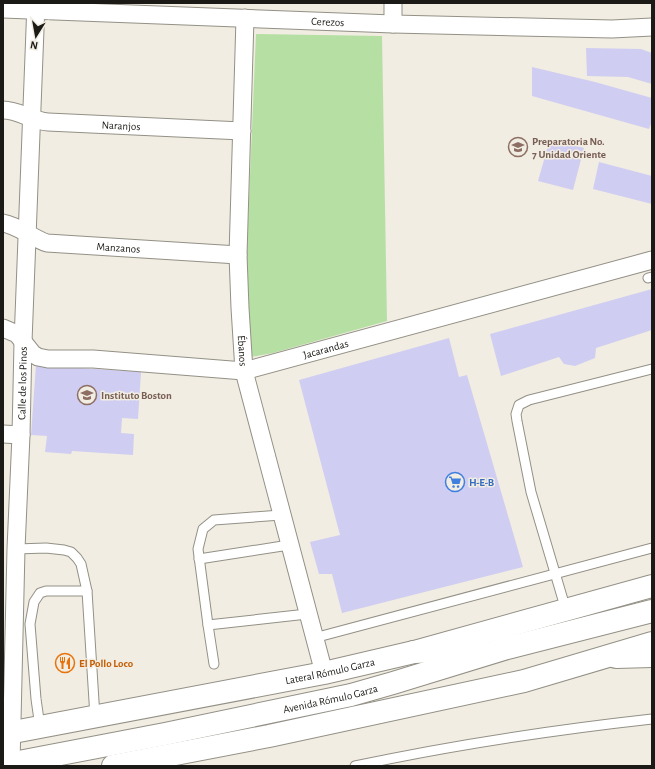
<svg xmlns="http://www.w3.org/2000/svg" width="655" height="769" font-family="'Alegreya Sans',sans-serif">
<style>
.green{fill:#b6dfa4}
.building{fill:#d0cdf2}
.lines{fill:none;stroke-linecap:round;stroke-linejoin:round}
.lane-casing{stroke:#939086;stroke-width:11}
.street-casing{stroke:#939086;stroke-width:19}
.secondary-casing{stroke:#939086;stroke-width:24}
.primary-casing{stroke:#939086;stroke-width:24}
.lane{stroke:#fff;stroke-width:9}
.street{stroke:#fff;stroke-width:17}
.secondary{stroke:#fff;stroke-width:22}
.primary{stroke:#fff;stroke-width:22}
.labels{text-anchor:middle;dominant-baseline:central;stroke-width:3;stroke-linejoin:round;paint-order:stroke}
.street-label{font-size:11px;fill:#1b1a16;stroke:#f1ede2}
.education-label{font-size:11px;font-weight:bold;fill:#785e54;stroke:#f1ede2;text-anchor:start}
.shop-label{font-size:11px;font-weight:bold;fill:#366cbe;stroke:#f1ede2;text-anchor:start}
.food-label{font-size:11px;font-weight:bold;fill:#c56008;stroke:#f1ede2;text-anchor:start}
</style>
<rect width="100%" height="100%" fill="#f1ede2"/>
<polygon class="green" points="256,34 382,36 387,321 273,353 251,357 243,341"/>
<g class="building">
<polygon points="586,48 641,49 652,53 652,84 628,77 587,76"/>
<polygon points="532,67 595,82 652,98 652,121 649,129 532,96"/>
<polygon points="550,139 584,148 573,190 538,181"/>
<polygon points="599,162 652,176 652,204 593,189"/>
<polygon points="652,289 652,330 596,348 595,358 575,366 564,364 559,357 501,376 490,334"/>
<polygon points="449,338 459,377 467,375 523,567 342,613 332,574 319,574 310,542 340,535 299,380"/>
<polygon points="36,365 141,372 138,419 122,418 121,433 134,434 133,455 72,451 71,454 45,452 47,436 31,435"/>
</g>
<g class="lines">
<g class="lane-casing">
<g id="lane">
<polyline points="648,278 652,277"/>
<polyline points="281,515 214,520 203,529 198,549 208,625 307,614"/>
<polyline points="16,549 46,548 64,550 71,552 77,558 81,564 87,591 95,717"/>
<polyline points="199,559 289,545"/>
<polyline points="566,610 531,492 517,421 516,414 519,405 529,400 652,369"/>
<polyline points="208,625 214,664"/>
<polyline points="314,638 652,548"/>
<polyline points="40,727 36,699 30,624 34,602 40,593 46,591 87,591"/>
<path d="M355,766C453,745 553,730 652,719"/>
</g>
</g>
<g class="street-casing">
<g id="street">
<path id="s1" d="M3,9L393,24L612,29L652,27"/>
<path id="s2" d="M245,18L238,255L240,308L244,371L324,673"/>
<polyline points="393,24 393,3"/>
<path id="s3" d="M3,110C19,110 32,121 48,122L242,131"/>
<path id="s4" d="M3,223C19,226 32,238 47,243L238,255"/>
<path id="s5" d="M3,328L17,334L33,354L38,357L48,359H93L244,371L652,260"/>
<polyline points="3,434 21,435"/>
<path id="s6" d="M11,764L16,549L21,435L23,342L36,3"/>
</g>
</g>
<g class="secondary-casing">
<g id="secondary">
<polyline points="616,657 652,656"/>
<path id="s7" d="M3,734L324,673L414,652L652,586"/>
</g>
</g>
<g class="primary-casing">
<g id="primary">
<polyline points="414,652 477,649"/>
<path id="s8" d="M3,765L165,734L351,695L393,683L507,648L652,611"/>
<polyline points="113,766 269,736 524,681 652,643"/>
</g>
</g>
<use href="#lane" class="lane"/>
<use href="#street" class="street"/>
<use href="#secondary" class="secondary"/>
<use href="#primary" class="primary"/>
</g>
<defs>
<g id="school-ring" transform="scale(1)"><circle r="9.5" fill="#f1ede2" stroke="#8d6e63" stroke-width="1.5"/><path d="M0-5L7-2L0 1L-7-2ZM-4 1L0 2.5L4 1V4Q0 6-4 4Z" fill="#8d6e63"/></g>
<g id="supermarket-ring" transform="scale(1)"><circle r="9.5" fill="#f1ede2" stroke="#3f7fe0" stroke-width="1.5"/><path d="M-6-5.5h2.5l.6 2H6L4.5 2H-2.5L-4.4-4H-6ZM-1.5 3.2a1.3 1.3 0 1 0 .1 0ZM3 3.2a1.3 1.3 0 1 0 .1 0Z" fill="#3f7fe0"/></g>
<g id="restaurant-ring" transform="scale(1)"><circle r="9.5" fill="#f1ede2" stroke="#e8710a" stroke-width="1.5"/><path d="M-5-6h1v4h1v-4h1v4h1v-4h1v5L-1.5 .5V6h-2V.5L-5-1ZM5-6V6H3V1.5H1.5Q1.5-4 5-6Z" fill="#e8710a"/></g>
</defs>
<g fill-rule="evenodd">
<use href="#school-ring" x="518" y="147"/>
<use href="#school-ring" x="87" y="395"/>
<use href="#supermarket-ring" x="455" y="482"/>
<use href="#restaurant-ring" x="65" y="663"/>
</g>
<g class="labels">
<g class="street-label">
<text stroke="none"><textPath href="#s1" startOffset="325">Cerezos</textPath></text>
<text stroke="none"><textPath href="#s3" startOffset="120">Naranjos</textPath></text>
<text stroke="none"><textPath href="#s4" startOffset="120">Manzanos</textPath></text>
<text stroke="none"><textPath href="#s5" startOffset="338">Jacarandas</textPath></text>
<text stroke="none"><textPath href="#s2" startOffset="333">Ébanos</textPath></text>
<text stroke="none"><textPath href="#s6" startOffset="381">Calle de los Pinos</textPath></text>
<text stroke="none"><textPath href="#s7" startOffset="333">Lateral Rómulo Garza</textPath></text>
<text stroke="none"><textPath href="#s8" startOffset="334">Avenida Rómulo Garza</textPath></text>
</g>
<g class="education-label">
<text x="532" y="141">Preparatoria No.<tspan x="532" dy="13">7 Unidad Oriente</tspan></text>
<text x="101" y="395">Instituto Boston</text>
</g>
<g class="shop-label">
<text x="469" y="482">H-E-B</text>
</g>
<g class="food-label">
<text x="79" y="663">El Pollo Loco</text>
</g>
</g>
<rect width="655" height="769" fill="none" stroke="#1b1a16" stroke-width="8"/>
<g transform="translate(36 36) rotate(191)" stroke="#f1ede2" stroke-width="3" paint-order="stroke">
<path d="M0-3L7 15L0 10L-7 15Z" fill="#1b1a16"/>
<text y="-6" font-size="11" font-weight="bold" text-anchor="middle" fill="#1b1a16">N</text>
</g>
</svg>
